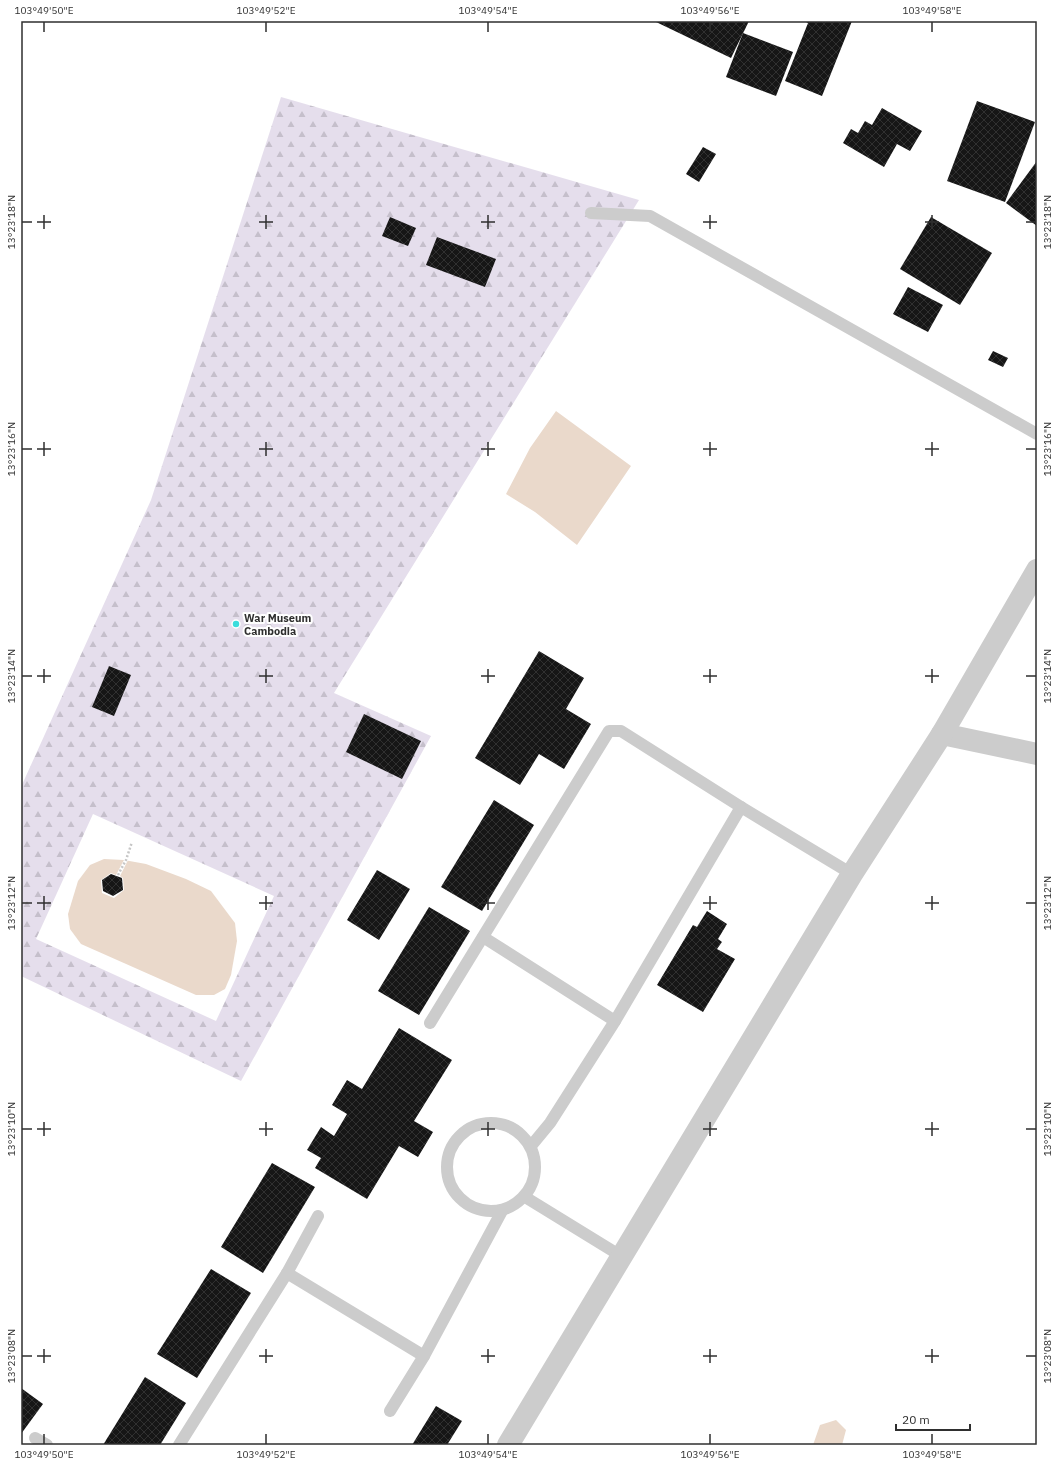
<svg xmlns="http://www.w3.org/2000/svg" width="1058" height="1466" font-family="'IBM Plex Sans',sans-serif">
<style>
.forest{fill:url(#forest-firs);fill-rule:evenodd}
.water{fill:#ead9cb}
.pier{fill:#fff}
.building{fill:url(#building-cross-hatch)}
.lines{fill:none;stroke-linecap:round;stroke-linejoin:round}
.path{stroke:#c6c6c6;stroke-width:2.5;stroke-dasharray:2 2;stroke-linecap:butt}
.lane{stroke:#ccc;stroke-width:12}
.street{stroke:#ccc;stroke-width:22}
.ticks{fill:none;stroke:#2f2f2f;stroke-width:1.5}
.poi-dot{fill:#3adddc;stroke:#fff;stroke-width:1.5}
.labels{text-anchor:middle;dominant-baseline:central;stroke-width:4;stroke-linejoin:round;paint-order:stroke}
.poi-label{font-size:11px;font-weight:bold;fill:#2f2f2f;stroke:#fff;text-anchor:start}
.neatline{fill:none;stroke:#2f2f2f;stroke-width:1.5}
.ticks-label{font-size:10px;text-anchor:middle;fill:#2f2f2f}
</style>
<defs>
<pattern id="forest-firs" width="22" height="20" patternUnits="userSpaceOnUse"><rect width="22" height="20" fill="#e5deec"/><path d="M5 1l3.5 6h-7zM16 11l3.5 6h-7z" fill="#c5bfcb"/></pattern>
<pattern id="building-cross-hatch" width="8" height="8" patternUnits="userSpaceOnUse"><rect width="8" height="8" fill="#161616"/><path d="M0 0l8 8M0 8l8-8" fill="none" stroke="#303030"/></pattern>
</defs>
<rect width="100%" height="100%" fill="#fff"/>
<path class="forest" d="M281,97L639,200L334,693L431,736L241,1081L21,976V787L151,500ZM93,814L274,896L216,1021L36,939Z"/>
<g class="water">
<polygon points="556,411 631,466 577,545 535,512 506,494 530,448"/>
<polygon points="104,859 124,860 146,864 186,879 211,891 235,923 237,941 231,975 225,989 214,995 196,995 81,944 70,929 68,914 78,881 90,865"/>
<polygon points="836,1420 846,1430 842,1445 813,1445 820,1425"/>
</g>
<polygon class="pier" points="124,860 128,860 120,876 123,878 124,890 114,898 102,893 101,880 111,873 116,875"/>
<g class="building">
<polygon points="654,21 749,21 731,58"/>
<polygon points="804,21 852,21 822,96 785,81 808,23"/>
<polygon points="743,33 793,52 776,96 726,77"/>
<polygon points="977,101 1035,122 1005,202 947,181"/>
<polygon points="882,108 922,131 910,151 897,144 884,167 843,143 851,129 858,133 865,121 872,125"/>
<polygon points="703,147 716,154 699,182 686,174"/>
<polygon points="1037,161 1037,226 1006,203"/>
<polygon points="390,217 416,228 408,246 382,236"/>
<polygon points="931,217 992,253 960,305 900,269"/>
<polygon points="437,237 496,259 485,287 426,265"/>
<polygon points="908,287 943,305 928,332 893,314"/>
<polygon points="993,351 1008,358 1003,367 988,360"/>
<polygon points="539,651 584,678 566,709 591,724 564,769 539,754 520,785 475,758"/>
<polygon points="109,666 131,675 114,716 92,707"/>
<polygon points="364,714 421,741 402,779 346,752"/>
<polygon points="494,800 534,825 482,911 441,887"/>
<polygon points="377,870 410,889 379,940 347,920"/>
<polygon points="111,874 122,878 123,890 113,896 103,891 102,880"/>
<polygon points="429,907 470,931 419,1015 378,991"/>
<polygon points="707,911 727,924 718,939 722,942 717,949 735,959 703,1012 657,985 693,925 697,927"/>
<polygon points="399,1028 452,1060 414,1121 433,1132 418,1157 399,1146 367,1199 315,1168 321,1158 307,1150 321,1127 334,1136 347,1114 332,1105 347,1080 362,1089"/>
<polygon points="272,1163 315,1187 263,1273 221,1247"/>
<polygon points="211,1269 251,1293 197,1378 157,1354"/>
<polygon points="145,1377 186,1403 160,1445 103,1445"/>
<polygon points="21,1388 43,1404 21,1434"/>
<polygon points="436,1406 462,1421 447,1445 412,1445"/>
</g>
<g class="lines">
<polyline class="path" points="118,875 126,860 132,842"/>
<g class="lane">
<polyline points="591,213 650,216 1037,434"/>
<polyline points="483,937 615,1021"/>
<polyline points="430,1023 609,731 621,731 741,807 852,874"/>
<circle cx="491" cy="1167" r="44"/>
<polyline points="531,1146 550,1123 615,1021 741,807"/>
<polyline points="525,1197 621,1256"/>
<polyline points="287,1273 424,1356"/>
<polyline points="390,1411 424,1356 502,1211"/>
<polyline points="35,1438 47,1445"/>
<polyline points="179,1445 287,1273 318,1216"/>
</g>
<g class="street">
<polyline points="942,734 1037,754"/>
<polyline points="508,1445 852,874 942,734 1037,570"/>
</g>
</g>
<path class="ticks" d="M44,22V32M266,22V32M488,22V32M710,22V32M932,22V32M44,215V229M266,215V229M488,215V229M710,215V229M932,215V229M22,222H32M37,222H51M259,222H273M481,222H495M703,222H717M925,222H939M1026,222H1036M44,442V456M266,442V456M488,442V456M710,442V456M932,442V456M22,449H32M37,449H51M259,449H273M481,449H495M703,449H717M925,449H939M1026,449H1036M44,669V683M266,669V683M488,669V683M710,669V683M932,669V683M22,676H32M37,676H51M259,676H273M481,676H495M703,676H717M925,676H939M1026,676H1036M44,896V910M266,896V910M488,896V910M710,896V910M932,896V910M22,903H32M37,903H51M259,903H273M481,903H495M703,903H717M925,903H939M1026,903H1036M44,1122V1136M266,1122V1136M488,1122V1136M710,1122V1136M932,1122V1136M22,1129H32M37,1129H51M259,1129H273M481,1129H495M703,1129H717M925,1129H939M1026,1129H1036M44,1349V1363M266,1349V1363M488,1349V1363M710,1349V1363M932,1349V1363M22,1356H32M37,1356H51M259,1356H273M481,1356H495M703,1356H717M925,1356H939M1026,1356H1036M44,1434V1444M266,1434V1444M488,1434V1444M710,1434V1444M932,1434V1444"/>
<circle class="poi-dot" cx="236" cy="624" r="4"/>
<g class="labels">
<g class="poi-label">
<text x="244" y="618">War Museum<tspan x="244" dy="13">Cambodia</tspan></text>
</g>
</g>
<rect width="1058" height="1466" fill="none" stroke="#ffffff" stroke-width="44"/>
<path d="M896 1424v6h74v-6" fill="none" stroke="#2f2f2f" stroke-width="2"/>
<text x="902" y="1424" font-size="12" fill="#2f2f2f" stroke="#ffffff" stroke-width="3" paint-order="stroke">20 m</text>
<rect x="22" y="22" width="1014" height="1422" class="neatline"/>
<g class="ticks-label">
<text x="44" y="14">103°49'50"E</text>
<text x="266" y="14">103°49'52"E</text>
<text x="488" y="14">103°49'54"E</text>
<text x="710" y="14">103°49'56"E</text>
<text x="932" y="14">103°49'58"E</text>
<text transform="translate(11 222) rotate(-90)" y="4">13°23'18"N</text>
<text transform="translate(1047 222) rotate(-90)" y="4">13°23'18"N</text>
<text transform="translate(11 449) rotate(-90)" y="4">13°23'16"N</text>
<text transform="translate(1047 449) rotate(-90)" y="4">13°23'16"N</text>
<text transform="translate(11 676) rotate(-90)" y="4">13°23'14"N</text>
<text transform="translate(1047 676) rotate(-90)" y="4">13°23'14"N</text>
<text transform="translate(11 903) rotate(-90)" y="4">13°23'12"N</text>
<text transform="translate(1047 903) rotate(-90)" y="4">13°23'12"N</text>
<text transform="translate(11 1129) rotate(-90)" y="4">13°23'10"N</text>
<text transform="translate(1047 1129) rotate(-90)" y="4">13°23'10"N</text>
<text transform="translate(11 1356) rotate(-90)" y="4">13°23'08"N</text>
<text transform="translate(1047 1356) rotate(-90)" y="4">13°23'08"N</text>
<text x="44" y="1458">103°49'50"E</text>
<text x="266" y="1458">103°49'52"E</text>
<text x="488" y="1458">103°49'54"E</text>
<text x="710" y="1458">103°49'56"E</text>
<text x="932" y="1458">103°49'58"E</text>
</g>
</svg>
